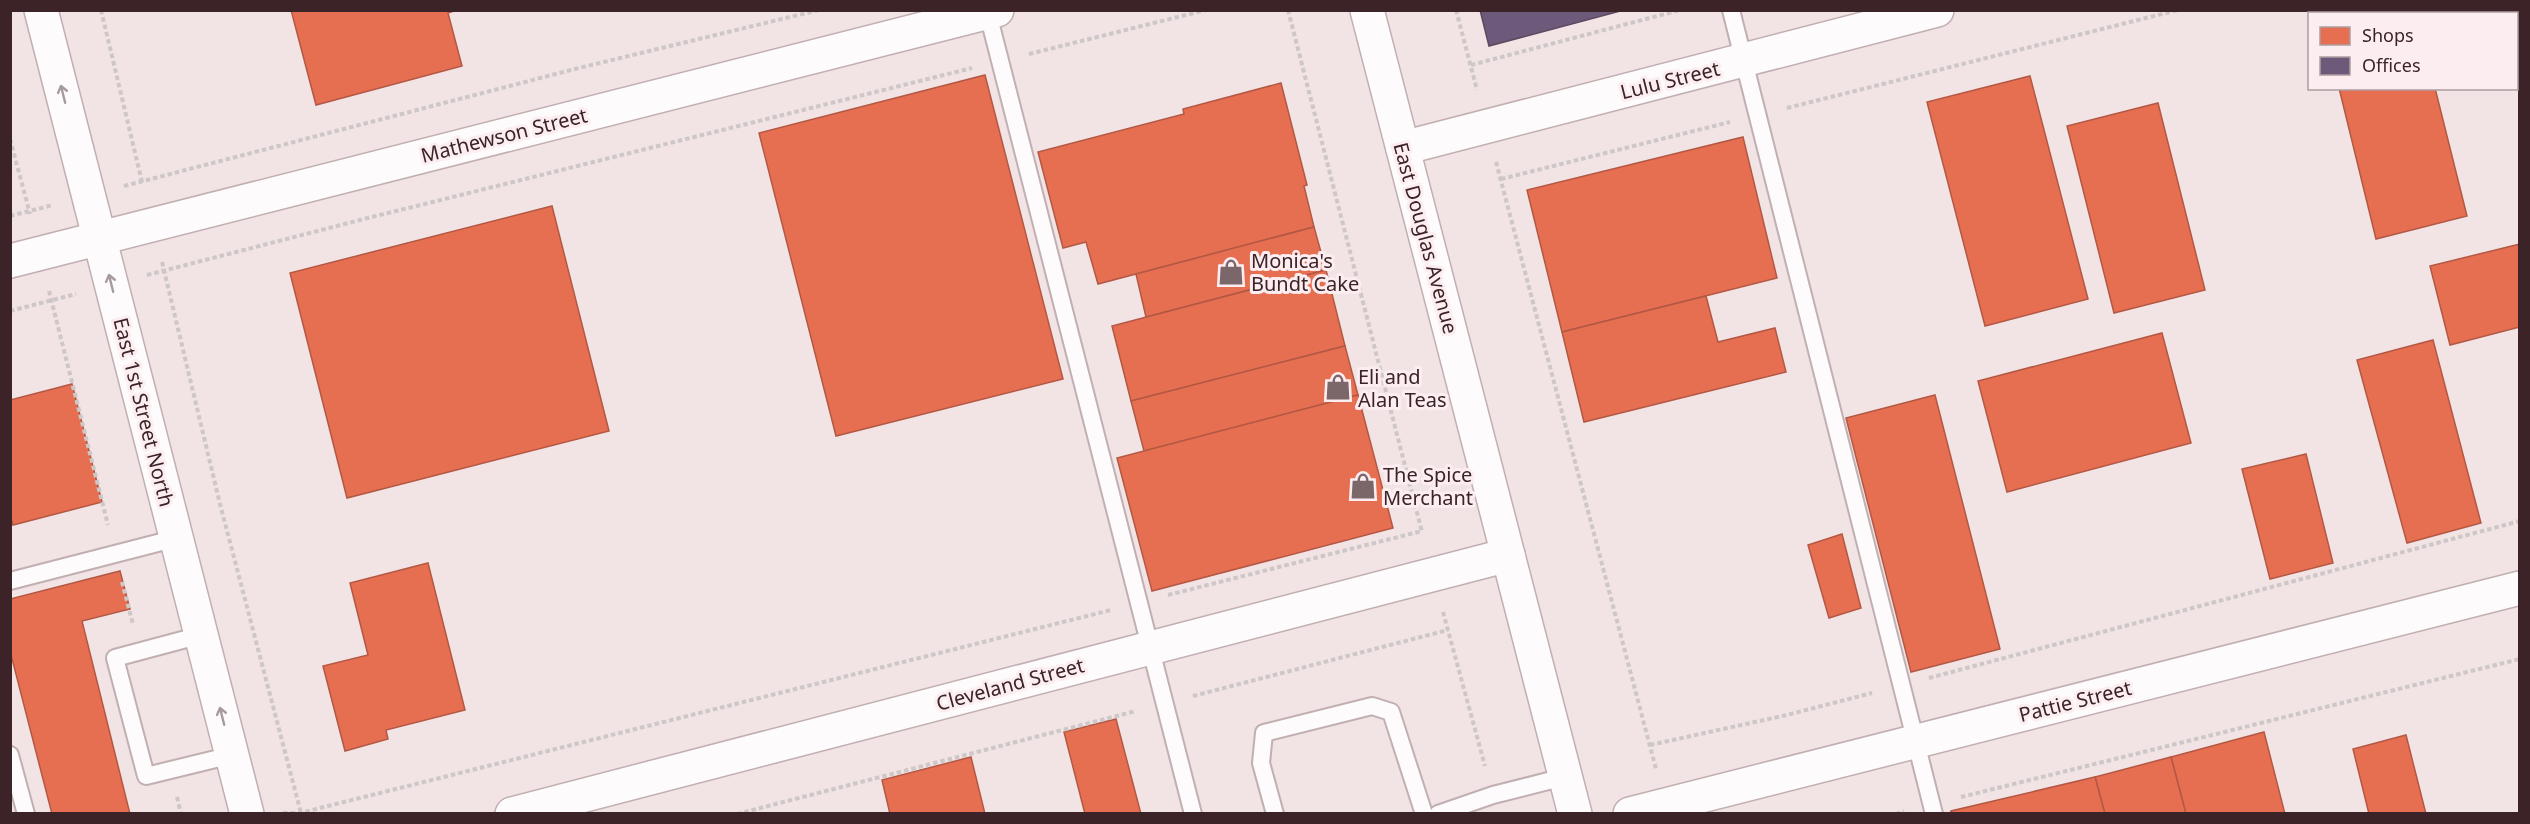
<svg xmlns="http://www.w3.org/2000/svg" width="2530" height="824" font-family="'Noto Sans',sans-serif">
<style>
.shops{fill:#e76f51;stroke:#b35844;stroke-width:1.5}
.offices{fill:#6d597a;stroke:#5e4961;stroke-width:1.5}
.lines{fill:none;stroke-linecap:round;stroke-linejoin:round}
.lane-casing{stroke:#c1afb2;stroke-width:20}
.street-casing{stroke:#c1afb2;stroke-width:36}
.secondary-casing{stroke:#c1afb2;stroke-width:36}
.path{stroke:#cec7c7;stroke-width:4;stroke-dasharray:4.5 3;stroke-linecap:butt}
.lane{stroke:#fdfbfb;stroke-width:16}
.street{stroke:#fdfbfb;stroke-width:33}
.secondary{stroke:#fdfbfb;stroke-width:33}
.oneway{stroke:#a69a9c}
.labels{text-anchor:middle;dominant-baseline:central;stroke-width:6;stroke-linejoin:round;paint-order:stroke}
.street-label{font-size:20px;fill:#3b2327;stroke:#fceef0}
.poi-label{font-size:20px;fill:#3b2327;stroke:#fceef0;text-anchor:start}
</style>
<rect width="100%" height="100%" fill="#f2e3e5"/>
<g class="shops">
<polygon points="291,10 457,10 448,13 462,66 316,105"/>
<polygon points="985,75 1063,379 836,436 759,133"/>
<polygon points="2030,76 2088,299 1985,326 1927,102"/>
<polygon points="1281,83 1307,185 1304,186 1314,227 1098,284 1086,242 1063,248 1038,152 1184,114 1183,109"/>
<polygon points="2339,88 2435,88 2467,216 2376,239"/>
<polygon points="2158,103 2205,290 2114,313 2067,126"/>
<polygon points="1743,137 1777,278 1562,332 1527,190"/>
<polygon points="552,206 609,431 347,498 290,273"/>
<polygon points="1314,227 1326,270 1146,317 1136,274"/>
<polygon points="2520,244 2520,327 2450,345 2430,266"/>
<polygon points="1326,270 1345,346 1131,401 1112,326"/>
<polygon points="1706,296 1718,342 1775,328 1786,372 1584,422 1562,332"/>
<polygon points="2162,333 2191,443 2007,492 1978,381"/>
<polygon points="2433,340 2481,523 2407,543 2357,360"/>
<polygon points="1345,346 1358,395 1144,451 1131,401"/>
<polygon points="72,384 102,502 13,525 10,515 10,400"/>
<polygon points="1358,395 1393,528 1152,591 1117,458"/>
<polygon points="1935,395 2000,649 1911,672 1846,418"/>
<polygon points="2306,454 2333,563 2270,579 2242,469"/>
<polygon points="1842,534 1861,608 1829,618 1808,545"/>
<polygon points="428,563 465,710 386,730 388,739 345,751 323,666 368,655 350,583"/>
<polygon points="120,571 130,609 82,621 130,814 52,814 10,651 10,599"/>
<polygon points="1116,719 1141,814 1085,814 1064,732"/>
<polygon points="2264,732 2285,814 2186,814 2171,757"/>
<polygon points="2406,735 2426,814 2369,814 2353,749"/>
<polygon points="971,757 985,814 890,814 882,780"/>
<polygon points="2171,757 2186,814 2105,814 2095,777"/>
<polygon points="2095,777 2105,814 1950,814 1951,811"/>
</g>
<polygon class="offices" points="1480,10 1624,10 1489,46"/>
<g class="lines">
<g class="lane-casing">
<g id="lane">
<polyline points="987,10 1193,814"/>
<polyline points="1731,10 1934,814"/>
<polyline points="10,581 177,538"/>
<polyline points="201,635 115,658 146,776 232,755"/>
<polyline points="10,755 26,814"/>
<polyline points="1275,814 1261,763 1264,733 1372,706 1391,712 1424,814"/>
<polyline points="1438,814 1493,795 1564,777"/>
</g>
</g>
<g class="street-casing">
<g id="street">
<polyline points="1403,148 1937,10"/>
<polyline points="10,261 997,10"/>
<polyline points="512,814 1508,555"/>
<polyline points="1630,814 2520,588"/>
</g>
</g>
<g class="secondary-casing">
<g id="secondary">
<polyline points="41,10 247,814"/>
<polyline points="1367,10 1575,814"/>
</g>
</g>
<g class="path">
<polyline points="101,10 142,182"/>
<polyline points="1288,10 1422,532"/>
<polyline points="1456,10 1477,90"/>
<polyline points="2514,10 2515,14"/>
<polyline points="2516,20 2520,32"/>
<polyline points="1029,54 1206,10"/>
<polyline points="1471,65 1680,10"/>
<polyline points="1787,108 2178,10"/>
<polyline points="10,139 30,214"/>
<polyline points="1496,162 1656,769"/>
<polyline points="1501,179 1730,122"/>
<polyline points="124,186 579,68 819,10"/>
<polyline points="10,216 53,205"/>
<polyline points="162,262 220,504 301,813"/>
<polyline points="147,275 360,220 972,68"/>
<polyline points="49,291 108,525"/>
<polyline points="10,311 76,294"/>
<polyline points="122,582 133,624"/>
<polyline points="1168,595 1422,531"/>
<polyline points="1443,612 1485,766"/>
<polyline points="1929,678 2520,521"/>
<polyline points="1193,696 1448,630"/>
<polyline points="1650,745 1787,715 1872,693"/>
<polyline points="177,797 181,814"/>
<polyline points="1961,797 2520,659"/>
<polyline points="283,813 300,813 1111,610"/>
<polyline points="737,814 1136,711"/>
<polyline points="1896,814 1904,811"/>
</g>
<use href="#lane" class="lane"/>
<use href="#street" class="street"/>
<use href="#secondary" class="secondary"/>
</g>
<defs><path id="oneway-shaft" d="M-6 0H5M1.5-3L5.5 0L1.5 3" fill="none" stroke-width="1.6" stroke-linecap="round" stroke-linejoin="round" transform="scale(1.5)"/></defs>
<g class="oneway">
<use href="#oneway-shaft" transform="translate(63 94) rotate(-104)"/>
<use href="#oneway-shaft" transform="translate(111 283) rotate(-104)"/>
<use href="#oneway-shaft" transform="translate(222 716) rotate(-104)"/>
</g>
<defs>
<g id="shop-bare" transform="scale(2.07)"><path d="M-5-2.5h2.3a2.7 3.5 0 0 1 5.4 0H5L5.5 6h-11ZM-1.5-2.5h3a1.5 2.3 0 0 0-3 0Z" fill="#7b666a" stroke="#fceef0" stroke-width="2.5" paint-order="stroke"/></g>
</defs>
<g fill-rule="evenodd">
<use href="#shop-bare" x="1231" y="272"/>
<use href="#shop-bare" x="1338" y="387"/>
<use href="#shop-bare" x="1363" y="486"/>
</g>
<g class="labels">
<g class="street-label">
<text transform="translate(1670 80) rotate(-14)">Lulu Street</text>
<text transform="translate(504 135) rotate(-14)">Mathewson Street</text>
<text transform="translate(1426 238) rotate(75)">East Douglas Avenue</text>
<text transform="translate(144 412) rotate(76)">East 1st Street North</text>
<text transform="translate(1010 684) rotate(-15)">Cleveland Street</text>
<text transform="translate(2075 701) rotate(-14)">Pattie Street</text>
</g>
<g class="poi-label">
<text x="1251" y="260">Monica's<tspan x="1251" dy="23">Bundt Cake</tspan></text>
<text x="1358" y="376">Eli and<tspan x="1358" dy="23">Alan Teas</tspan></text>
<text x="1383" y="474">The Spice<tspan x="1383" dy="23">Merchant</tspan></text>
</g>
</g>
<rect width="2530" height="824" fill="none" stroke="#3b2327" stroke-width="24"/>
<rect x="2308" y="12" width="210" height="78" fill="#fceef0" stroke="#af9da0" stroke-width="1.5"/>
<rect x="2320" y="27" width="30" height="18" fill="#e76f51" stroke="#af9da0" stroke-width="1.5"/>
<text x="2362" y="42" font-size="18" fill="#3b2327">Shops</text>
<rect x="2320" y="57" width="30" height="18" fill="#6d597a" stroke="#af9da0" stroke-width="1.5"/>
<text x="2362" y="72" font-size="18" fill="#3b2327">Offices</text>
</svg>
